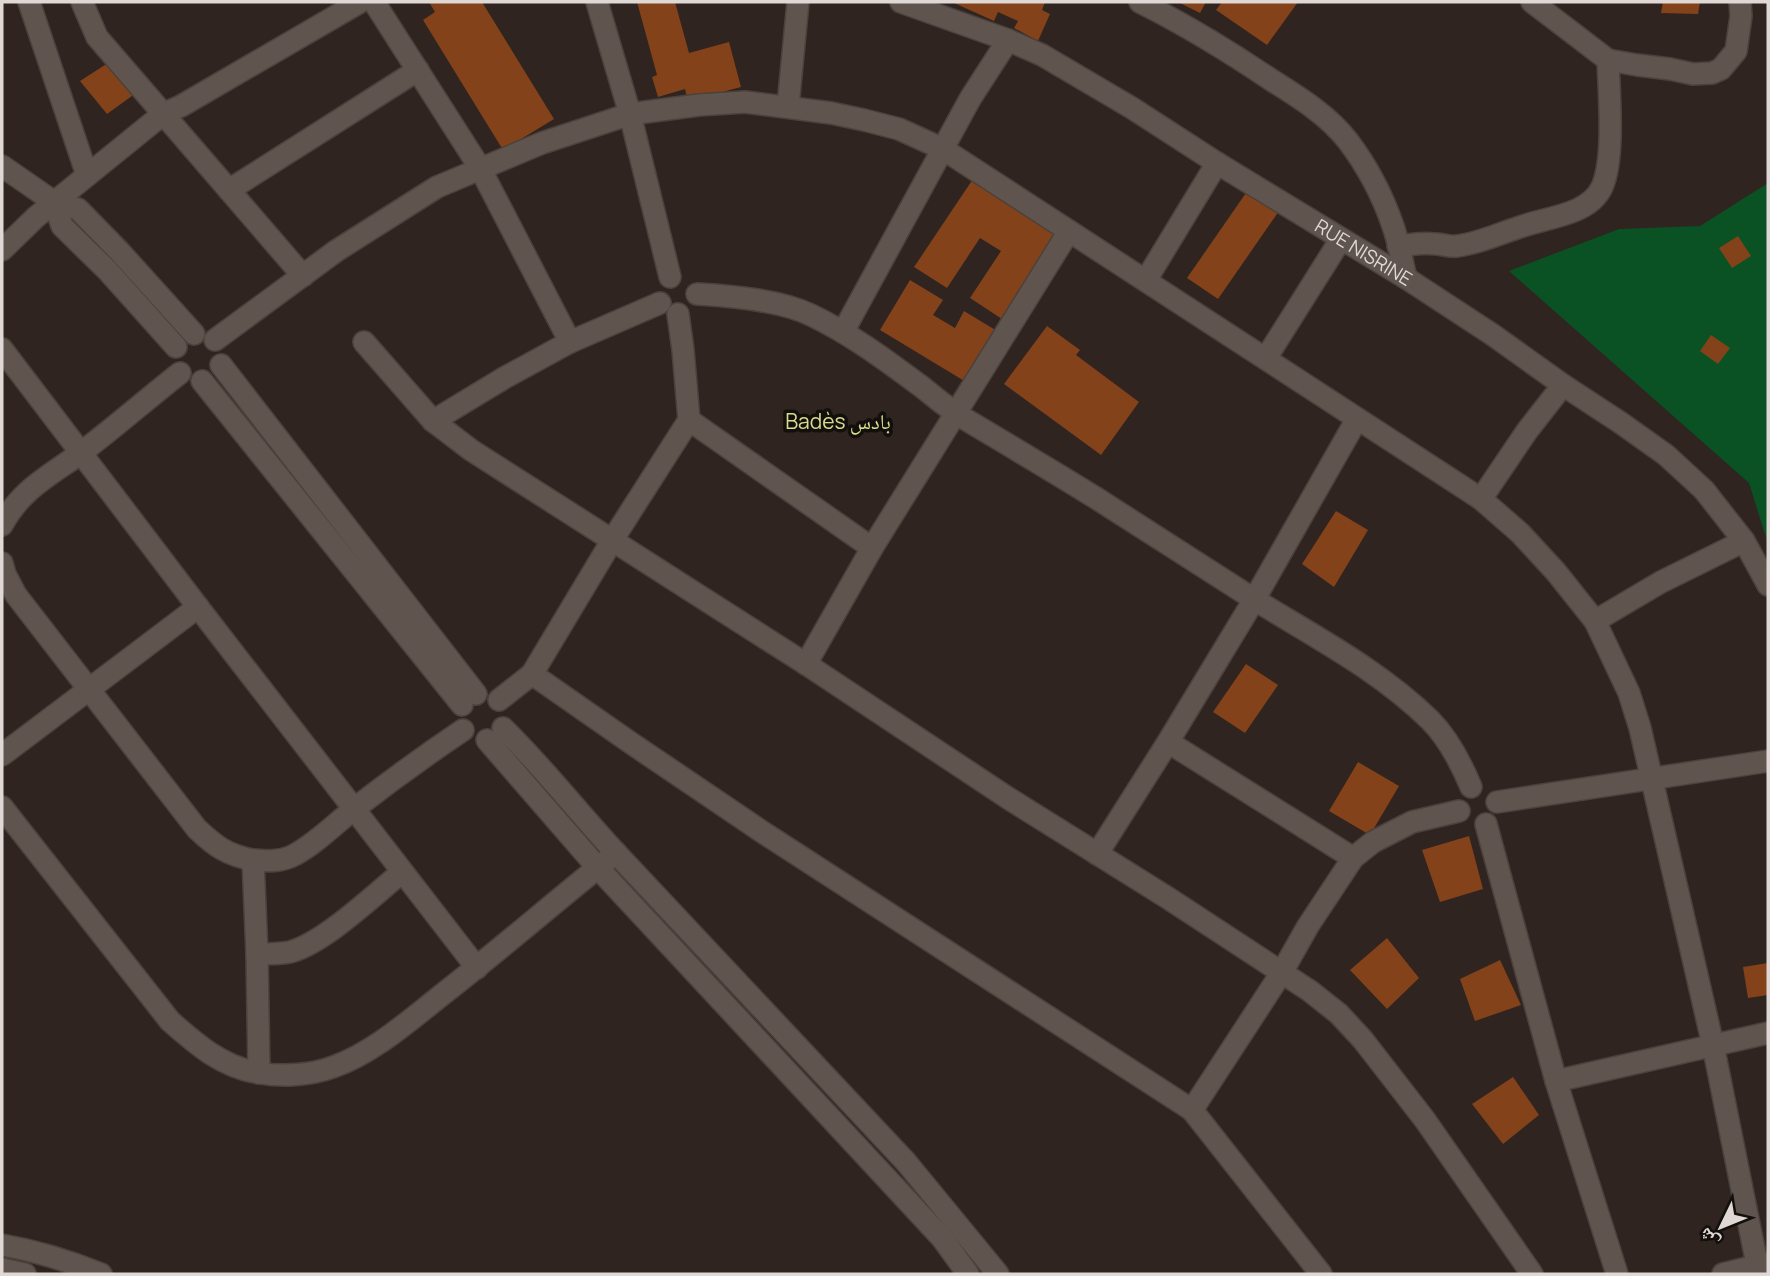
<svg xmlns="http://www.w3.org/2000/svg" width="1770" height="1276" font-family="Manrope,'Noto Naskh Arabic',sans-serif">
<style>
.green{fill:#0a5124}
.building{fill:#834219}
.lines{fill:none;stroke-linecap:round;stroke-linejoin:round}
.minor-casing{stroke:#4b423d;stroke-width:24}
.minor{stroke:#60544e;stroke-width:21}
.labels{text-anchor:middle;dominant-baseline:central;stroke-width:7;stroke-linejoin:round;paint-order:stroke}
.street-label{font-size:19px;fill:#dfd8d4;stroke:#130f0c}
.neighbourhood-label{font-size:21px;fill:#d8dc8e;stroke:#130f0c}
</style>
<rect width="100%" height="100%" fill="#2f241f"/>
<polygon class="green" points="1768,183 1768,544 1749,483 1509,271 1619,229 1700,226"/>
<g class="building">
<polygon points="429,2 482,2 554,119 503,150 423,20 435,12"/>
<polygon points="637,2 675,2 689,53 729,42 741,87 688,101 685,89 658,97 652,77 657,75"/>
<polygon points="952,2 1045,2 1042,10 1050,14 1038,41 1014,28 1018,21 998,12 994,21"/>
<polygon points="1178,2 1206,2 1200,13"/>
<polygon points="1222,2 1298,2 1267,45 1216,10"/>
<polygon points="1663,2 1700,2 1698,14 1661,13"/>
<polygon points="108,63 136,93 107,114 80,81"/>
<polygon points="973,179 1058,236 1002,319 970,298 1001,251 980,238 947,288 914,267"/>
<polygon points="1248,190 1279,211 1218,299 1187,278"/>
<polygon points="1738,236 1751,256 1732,268 1719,248"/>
<polygon points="910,280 943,300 933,315 955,328 964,311 997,331 966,382 880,330"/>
<polygon points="1047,326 1080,350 1076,355 1139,402 1101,455 1004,384"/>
<polygon points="1711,335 1730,348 1718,364 1700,351"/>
<polygon points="1336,511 1368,530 1334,587 1302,564"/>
<polygon points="1246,664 1278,685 1245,733 1213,712"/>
<polygon points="1358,762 1399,786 1370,835 1329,811"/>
<polygon points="1469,836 1483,889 1440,902 1422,850"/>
<polygon points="1387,938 1419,978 1387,1009 1350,970"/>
<polygon points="1500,960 1521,1005 1475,1021 1460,979"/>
<polygon points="1768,963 1768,995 1748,998 1743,967"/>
<polygon points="1513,1077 1539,1115 1503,1144 1472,1104"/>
</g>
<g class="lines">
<g class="minor-casing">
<g id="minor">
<polyline points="29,2 87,175"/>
<polyline points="82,2 97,37 303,276"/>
<polyline points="374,2 480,168 570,342"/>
<polyline points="597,2 630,114 670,277"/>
<path id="s1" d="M901,2L1008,40L1042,55L1132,108L1217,163L1406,278L1493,335L1563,385L1621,423L1666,455L1704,490L1744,541L1768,585"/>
<path d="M1140,2C1186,25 1230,52 1273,81C1300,98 1329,116 1348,141C1367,166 1383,197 1393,226C1399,243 1402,261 1406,278"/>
<polyline points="1532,2 1608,60 1637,65 1670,69 1693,74 1712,73 1721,69 1736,51 1741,16 1740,2"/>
<polyline points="788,106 798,2"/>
<polyline points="2,166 54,202 78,209 120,252 194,334"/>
<polyline points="229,190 418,70"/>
<polyline points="54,202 62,226 108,271 176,347"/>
<path d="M1398,246C1410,245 1423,242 1435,244C1443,244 1449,247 1457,246C1481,243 1500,233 1523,226C1548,217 1589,215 1602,187C1615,158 1609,93 1608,60"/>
<polyline points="2,250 36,217 163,114 181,106 360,2"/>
<polyline points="1146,280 1217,163"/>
<path d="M697,294C732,296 780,300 811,315C851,334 887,361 922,387C934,397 947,407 960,416C1005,443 1051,470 1096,498C1148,531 1200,565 1252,598C1313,636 1378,669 1430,720C1449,739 1461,763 1471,787"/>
<polyline points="843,332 970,99 1008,40"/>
<polyline points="215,340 336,251 437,187 542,143 630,114 699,105 745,102 831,113 864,120 899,129 943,149 1481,499 1520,533 1556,572 1595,621 1629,693 1640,728 1713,1045 1759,1274"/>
<polyline points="364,342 433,421 471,450 806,664 1008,798 1168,898 1310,991 1339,1014 1363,1040 1425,1120 1532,1274"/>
<polyline points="2,349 198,607 477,968"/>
<polyline points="1266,358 1341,239"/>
<polyline points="221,365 476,694"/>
<polyline points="202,381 462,705"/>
<polyline points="689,420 872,548"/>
<polyline points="433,421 504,378 570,342 660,303"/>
<polyline points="1481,499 1527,431 1563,385"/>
<path d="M2,525C21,489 51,475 82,452C115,427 147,399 180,373"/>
<path d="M2,563L5,574L16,595L197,829C215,846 227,855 253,860"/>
<polyline points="1595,621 1661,582 1744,541"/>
<polyline points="806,664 872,548 1069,231"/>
<polyline points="532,674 631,743 764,833 1192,1110 1321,1274"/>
<polyline points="499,700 532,674 613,539 689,420 683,350 678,314"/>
<path d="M503,728C543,767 578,812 616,853L906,1162L998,1274"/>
<polyline points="487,740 598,868 942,1238 968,1274"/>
<polyline points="1168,742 1353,858"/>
<polyline points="2,755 198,607"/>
<polyline points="1497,802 1768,761"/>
<path d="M2,807L170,1021C196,1044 223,1068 260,1073C283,1077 311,1075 333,1067C373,1053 410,1020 443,994C502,948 558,899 616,853"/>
<polyline points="1486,824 1556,1081 1617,1274"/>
<polyline points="1097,854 1168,742 1254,600 1357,419"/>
<path d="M257,954C268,954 280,954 290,952C324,943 374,895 402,872"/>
<path d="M259,1073L257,954L253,860C265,861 278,862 290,857C311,848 336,823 354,809C390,781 426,755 463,730"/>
<polyline points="1556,1081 1768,1033"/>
<polyline points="1192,1110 1282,972 1308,926 1353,858 1373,842 1412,822 1459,811"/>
<path d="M2,1245C37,1251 69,1261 101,1274"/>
<polyline points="2,1269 25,1274"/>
<polyline points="1723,1274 1768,1263"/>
</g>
</g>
<use href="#minor" class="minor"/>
</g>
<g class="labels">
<g class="street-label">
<text stroke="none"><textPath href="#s1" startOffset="528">RUE NISRINE</textPath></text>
</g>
<g class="neighbourhood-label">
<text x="838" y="421">Badès بادس</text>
</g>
</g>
<rect width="1770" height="1276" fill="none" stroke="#dfd8d4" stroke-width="7"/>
<g transform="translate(1721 1227) rotate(227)" stroke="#130f0c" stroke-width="5" paint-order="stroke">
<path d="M0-5L12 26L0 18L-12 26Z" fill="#dfd8d4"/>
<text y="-10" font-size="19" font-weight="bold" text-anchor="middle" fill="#dfd8d4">ش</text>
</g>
</svg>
